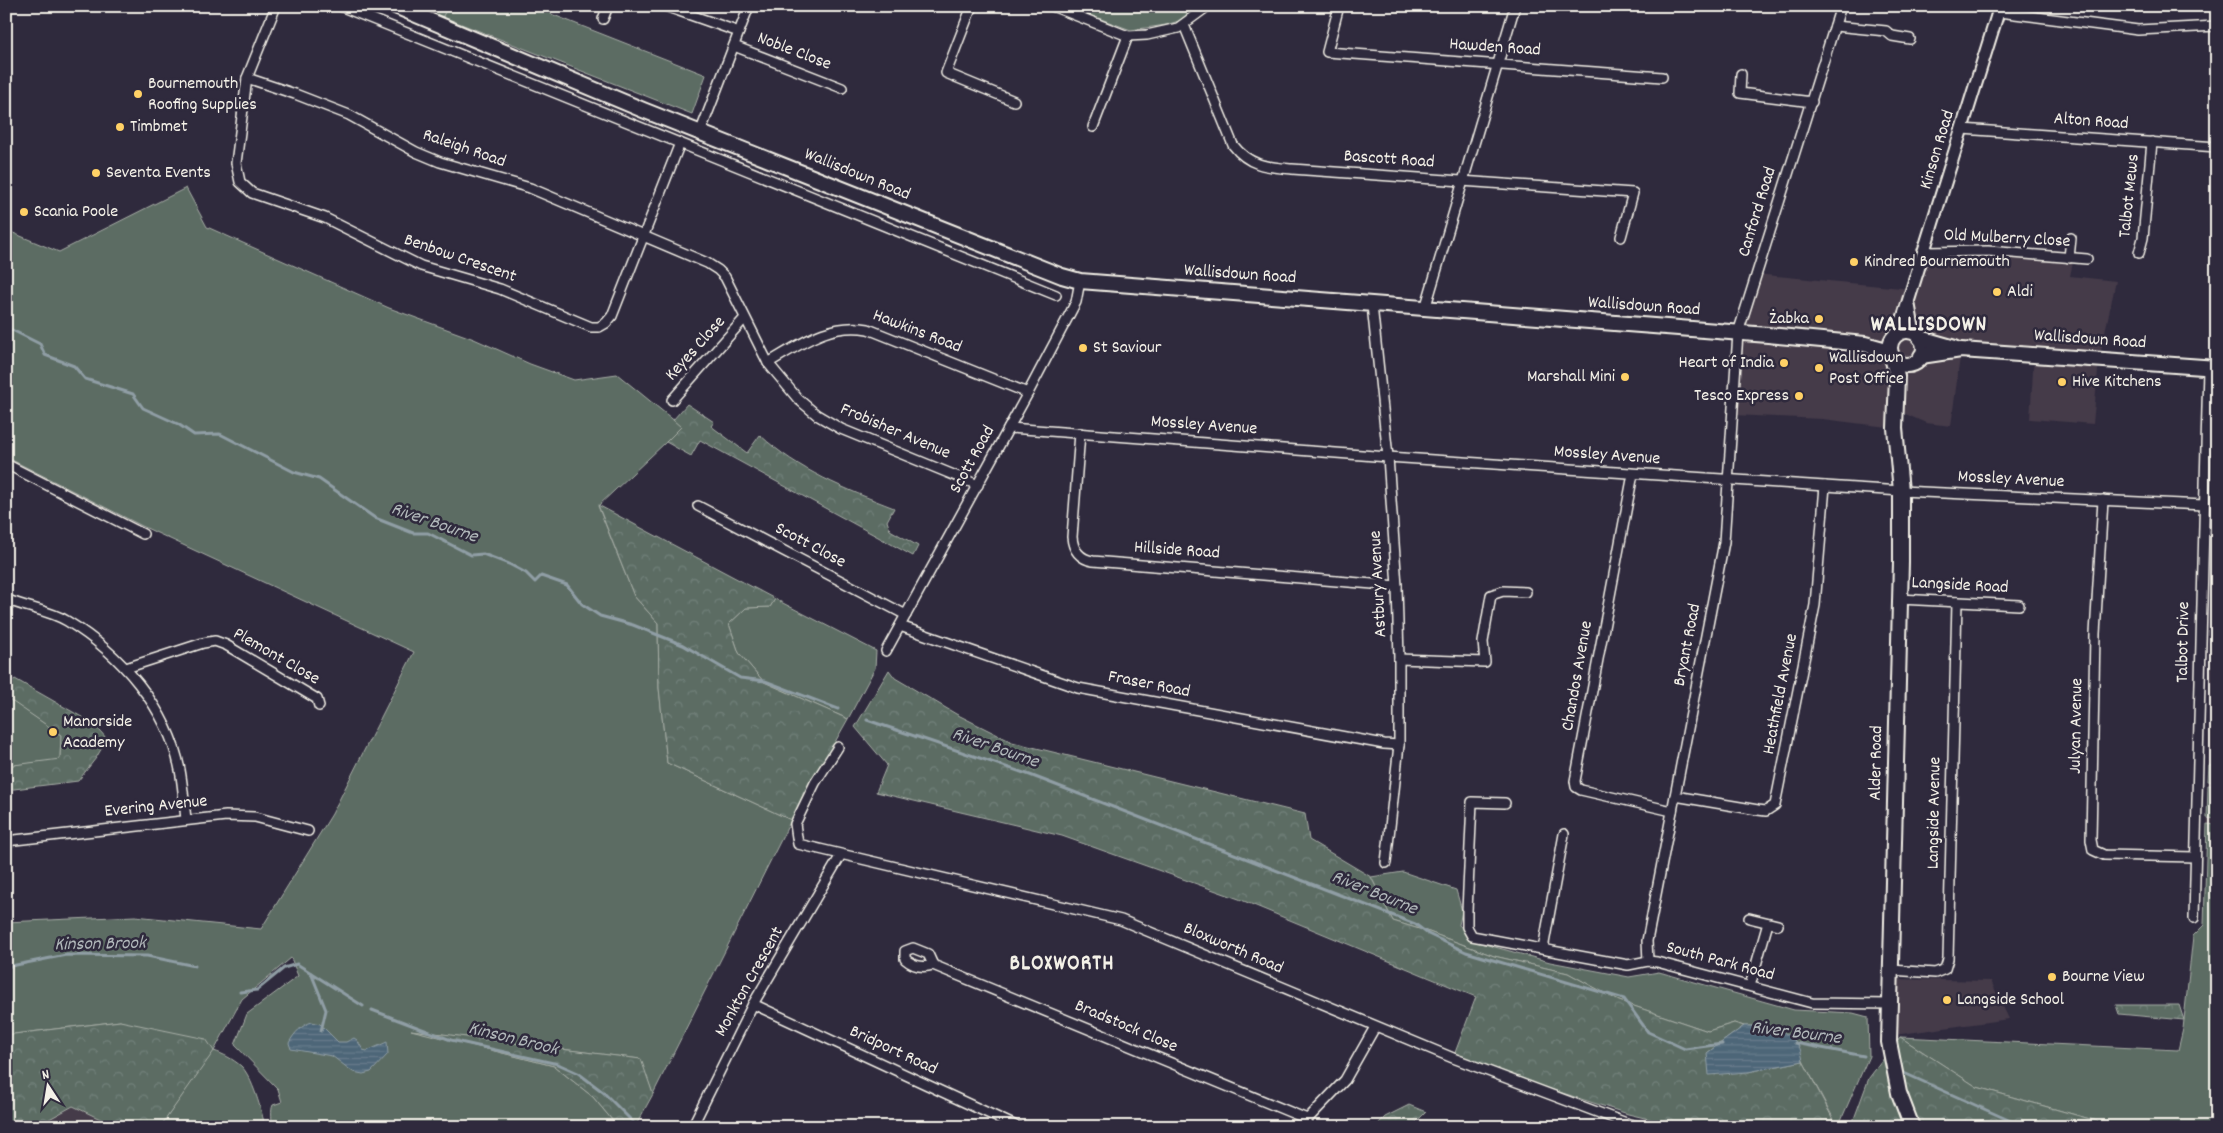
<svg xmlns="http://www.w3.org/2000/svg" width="2223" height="1133" font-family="Dekko,sans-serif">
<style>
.built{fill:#443a49}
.green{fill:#5b6c64;stroke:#a8aea6}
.forest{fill:url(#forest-crowns);stroke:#a8aea6}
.water{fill:url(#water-rules);stroke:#909ea5}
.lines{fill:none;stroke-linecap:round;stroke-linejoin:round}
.stream{stroke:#909ea5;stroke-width:3}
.minor-casing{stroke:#f4f1e8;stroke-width:12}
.tertiary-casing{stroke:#f4f1e8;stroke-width:15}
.primary-casing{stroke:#f4f1e8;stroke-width:18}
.minor{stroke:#2f2a3d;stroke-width:9}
.tertiary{stroke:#2f2a3d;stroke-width:11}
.primary{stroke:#2f2a3d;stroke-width:14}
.poi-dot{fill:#ffd166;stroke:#2f2a3d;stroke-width:2}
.labels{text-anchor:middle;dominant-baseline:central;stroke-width:5;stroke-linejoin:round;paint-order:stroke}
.street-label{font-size:18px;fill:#f4f1e8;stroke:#2f2a3d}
.poi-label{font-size:18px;fill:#f4f1e8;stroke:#2f2a3d;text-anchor:start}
.water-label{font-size:19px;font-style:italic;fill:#b2b9bb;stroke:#2f2a3d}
.district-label{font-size:22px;font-weight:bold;letter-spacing:1px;fill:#f4f1e8;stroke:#2f2a3d}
</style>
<defs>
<pattern id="forest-crowns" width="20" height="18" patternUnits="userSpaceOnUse" patternTransform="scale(1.25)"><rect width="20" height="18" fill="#5b6c64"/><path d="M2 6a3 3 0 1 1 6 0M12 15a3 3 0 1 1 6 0" fill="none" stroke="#73817a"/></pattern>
<pattern id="water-rules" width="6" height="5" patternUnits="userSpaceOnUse" patternTransform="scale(1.25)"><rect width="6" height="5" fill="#4e6678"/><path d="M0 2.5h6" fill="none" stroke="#687c8b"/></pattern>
</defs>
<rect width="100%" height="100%" fill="#2f2a3d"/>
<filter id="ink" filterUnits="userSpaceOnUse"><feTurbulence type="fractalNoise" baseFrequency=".02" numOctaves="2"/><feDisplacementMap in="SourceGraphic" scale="10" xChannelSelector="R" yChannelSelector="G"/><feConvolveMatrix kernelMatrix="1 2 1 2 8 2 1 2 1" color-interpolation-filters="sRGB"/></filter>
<g filter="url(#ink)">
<g class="built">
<polygon points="1925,252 2074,258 2070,276 2116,281 2099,360 2093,424 2030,419 2034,355 1961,350 1951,426 1926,423 1896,410 1895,428 1822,419 1733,415 1737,339 1756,274 1912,289"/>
<polygon points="2212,647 2217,647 2217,926 2204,925"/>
<polygon points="1893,979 1991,981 2009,1019 1894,1035"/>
<polygon points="74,1104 119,1127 30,1127"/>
</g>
<g class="green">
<polygon points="415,6 553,6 551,14 706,75 692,114"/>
<polygon points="1065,6 1203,6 1182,20 1166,25 1131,30"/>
<path d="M186,188L207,227L389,308L474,339L530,364L574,380L617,374L682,427L598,506L634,596L658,623L659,688L667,763L791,820L653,1094L640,1059L417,1031L554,1066L593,1097L618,1127H289L288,1124L287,1127H271C273,1119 270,1111 273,1105L282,1102L278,1089L235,1045L247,1014L298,976L291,958L242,999L214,1051C223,1054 233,1059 241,1066C252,1076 262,1112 265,1127H160L213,1051L120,1021L6,1035V922L135,916L261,929L332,814L414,652L142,526L6,457V230L59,252Z"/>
<polygon points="2217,436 2217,626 2214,625"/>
<polygon points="775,599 876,651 875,668 848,719 764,682 739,653 729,624 746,608 770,607"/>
<polygon points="6,675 13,680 8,684 8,698 61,735 60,760 6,766"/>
<polygon points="2209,765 2217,766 2217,782 2208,781"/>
<polygon points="2208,785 2217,786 2217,819 2207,818"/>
<polygon points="2207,824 2217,825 2217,1127 2103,1127 2097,1121 1977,1087 1900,1037 2178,1050 2183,1029 2193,936 2204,925"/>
<polygon points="1403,872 1456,890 1462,911 1459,925 1473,941 1550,962 1629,977 1659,972 1794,1010 1853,1013 1868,1017 1869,1056 1838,1127 1803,1061 1798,1045 1766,1026 1744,1026 1734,1023 1708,1031 1619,1001 1568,973 1494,956 1429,932 1393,921 1371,877"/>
</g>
<g class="forest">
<polygon points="416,6 448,6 442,18"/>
<path d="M687,404L714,422L711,426L747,453L760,435C799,471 845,489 894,508L887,521L890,530L918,546L913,556L700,440L691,456L666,442L681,427L673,420Z"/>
<polygon points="598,505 775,599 770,607 746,608 729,624 739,653 764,682 848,719 791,820 667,763 659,688 658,623 634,596"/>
<polygon points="889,670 895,678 956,714 1012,742 1305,814 1309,840 1371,877 1393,921 1429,932 1494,956 1568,973 1619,1001 1708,1031 1734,1023 1744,1026 1707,1053 1748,1072 1803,1061 1837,1127 1682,1127 1628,1114 1453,1058 1476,997 1239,899 1062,836 876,792 887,765 855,727"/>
<polygon points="15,679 94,724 107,739 96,758 78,781 6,790 6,766 60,759 61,735 7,698 8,684"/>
<polygon points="2116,1005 2179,1005 2184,1020 2119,1014"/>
<polygon points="120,1021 206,1039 214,1051 160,1127 117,1127 73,1106 35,1127 6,1127 6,1035"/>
<polygon points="411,1030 641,1059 653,1094 635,1127 618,1127 593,1097 554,1066"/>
<polygon points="1900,1037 1977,1087 2097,1121 2103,1127 1851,1127 1869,1078"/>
<polygon points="1409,1105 1426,1112 1411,1127 1375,1127 1385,1117"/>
</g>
<g class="water">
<path d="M312,1022L320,1024L338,1042H346L354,1038L357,1040L363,1050L367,1051L387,1042L388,1054L371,1072L363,1074L353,1072L332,1056L291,1049L289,1043C294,1033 302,1025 312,1022Z"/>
<path d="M1744,1026C1762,1026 1787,1027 1798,1045C1801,1049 1802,1056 1803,1061L1748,1072L1709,1075L1707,1053Z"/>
</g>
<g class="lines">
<g class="stream">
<polyline points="6,327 40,344 45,355 74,366 85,379 133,394 143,408 178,424 194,435 220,434 294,472 319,479 375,518 413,533 428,533 471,555 483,554 509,564 526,573 535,582 541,576 567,585 582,604 600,616 633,625 683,645 740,678 765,681 838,709"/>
<polyline points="867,720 1030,775 1415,924 1428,934 1466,952 1624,999 1648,1032 1685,1049 1722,1044"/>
<polyline points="6,967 66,955 147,956 195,966"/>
<polyline points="311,973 326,1010 321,1031"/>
<polyline points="240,992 257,990 284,968 297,964 363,1006"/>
<polyline points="372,1010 451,1040 558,1064 578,1073 603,1092 633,1122"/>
<polyline points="1795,1043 1864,1056"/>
<polyline points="1904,1073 2024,1127"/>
</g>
<g class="minor-casing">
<g id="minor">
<polyline points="276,6 247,78 236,163 240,182 252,193 325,218 421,266 500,289 591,327 599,327 606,323 612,316 680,143"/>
<polyline points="340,6 1056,295"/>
<polyline points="665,6 739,32"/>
<polyline points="972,6 946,73 1014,101"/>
<polyline points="1052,6 1128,36 1147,35 1178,28 1208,6"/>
<polyline points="1339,6 1327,52 1662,77"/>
<polyline points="1999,12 2138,30 2217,26"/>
<polyline points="603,19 608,6"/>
<path d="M1184,25L1233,145C1249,166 1267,167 1292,169L1633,193L1621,237"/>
<polyline points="1835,26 1886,31 1892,36 1910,39"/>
<polyline points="734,46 842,88"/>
<polyline points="1741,74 1740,93 1812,102"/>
<polyline points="247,78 295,94 349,115 416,152 440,162 530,188 707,263 718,270 725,277 768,363 798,399 817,415 841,429 978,485"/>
<polyline points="1093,127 1128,36"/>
<polyline points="1962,129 2217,147"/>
<polyline points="700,133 749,6"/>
<polyline points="1925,252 1988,251 2087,259"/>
<polyline points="2139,253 2143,238 2152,142"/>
<polyline points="2069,258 2071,238"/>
<polyline points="1372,305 1388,457 1397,586 1399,659 1399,745 1386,863"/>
<polyline points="1425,309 1515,6"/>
<path d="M768,363C801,344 829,322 868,329L1028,393"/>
<polyline points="672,400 744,319"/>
<polyline points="1009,428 1388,457 1901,491 2204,505"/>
<path d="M1080,433L1072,537C1073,550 1080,559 1093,561L1397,586"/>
<polyline points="6,464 143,534"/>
<polyline points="1633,474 1575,781 1576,787 1581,790 1672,811"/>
<polyline points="2103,500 2095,634 2091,840 2093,850 2104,855 2195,857"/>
<polyline points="698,506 906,615"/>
<path d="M6,599C26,608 49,610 67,621C120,653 168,708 180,770C183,786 184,803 186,819"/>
<polyline points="1899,599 2019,605"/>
<polyline points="900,626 1078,688 1384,744 1399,745"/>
<polyline points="886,651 1028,393 1076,302 1080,281"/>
<polyline points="1399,659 1485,662 1483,642 1491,595 1503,591 1526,592"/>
<polyline points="126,668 203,643 215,641 226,645 317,699 319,706"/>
<polyline points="838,747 815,783 795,824 798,844 1121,920 1453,1058 1629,1124 1643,1127"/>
<polyline points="1675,796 1758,810 1766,811 1775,805 1815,605 1825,486"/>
<polyline points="1505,803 1472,802 1467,911 1467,927 1472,936 1628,965 1648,961 1657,962 1812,1003 1890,1004"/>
<polyline points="6,841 226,816 255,817 308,831"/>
<polyline points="1749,918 1778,925"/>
<polyline points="2194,918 2208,368"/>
<polyline points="1543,949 1564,834"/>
<polyline points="1648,961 1647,941 1724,542 1738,333 1841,6"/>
<path d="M933,965L928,954L913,948L905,951V959C913,966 923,968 933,965L1307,1119"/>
<polyline points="1891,970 1935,973 1945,969 1948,959 1957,602"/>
<polyline points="1750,986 1768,923"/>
<polyline points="753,1004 1018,1127"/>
<polyline points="692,1127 753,1004 841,855"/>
<polyline points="1300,1127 1345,1080 1375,1027"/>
</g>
</g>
<g class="tertiary-casing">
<g id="tertiary">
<polyline points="1909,305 1914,333"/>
<polyline points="1898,334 2000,6"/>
</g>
</g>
<g class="primary-casing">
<g id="primary">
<polyline points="395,6 643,110 1062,276 1080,281 1768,335 1865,344 1890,351"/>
<circle cx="1907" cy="348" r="17"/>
<polyline points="1920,338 1955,348"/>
<polyline points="1891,354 1897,376 1895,428 1901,491 1901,562 1889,1042 1899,1093 1912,1127"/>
<polyline points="1921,356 1961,350 2217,368"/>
</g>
</g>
<use href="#minor" class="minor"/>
<use href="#tertiary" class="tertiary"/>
<use href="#primary" class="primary"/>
</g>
</g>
<g class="poi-dot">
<circle cx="138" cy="94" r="5"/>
<circle cx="120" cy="127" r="5"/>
<circle cx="96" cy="173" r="5"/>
<circle cx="24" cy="212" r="5"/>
<circle cx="1854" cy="262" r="5"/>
<circle cx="1997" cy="292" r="5"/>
<circle cx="1819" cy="319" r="5"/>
<circle cx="1083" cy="348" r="5"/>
<circle cx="1784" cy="363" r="5"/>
<circle cx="1819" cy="368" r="5"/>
<circle cx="1625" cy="377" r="5"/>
<circle cx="2062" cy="382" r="5"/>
<circle cx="1799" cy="396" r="5"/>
<circle cx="53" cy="732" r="5"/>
<circle cx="2052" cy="977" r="5"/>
<circle cx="1947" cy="1000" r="5"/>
</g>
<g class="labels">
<g class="street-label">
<text transform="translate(1495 48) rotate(4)">Hawden Road</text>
<text transform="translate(794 52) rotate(21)">Noble Close</text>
<text transform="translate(2091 122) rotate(4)">Alton Road</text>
<text transform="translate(464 149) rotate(19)">Raleigh Road</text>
<text transform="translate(1938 150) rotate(-73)">Kinson Road</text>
<text transform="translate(1389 160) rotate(4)">Bascott Road</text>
<text transform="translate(857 175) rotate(22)">Wallisdown Road</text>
<text transform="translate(2130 196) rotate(-84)">Talbot Mews</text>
<text transform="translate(1758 212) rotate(-73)">Canford Road</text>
<text transform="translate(2007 239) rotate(3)">Old Mulberry Close</text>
<text transform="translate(460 259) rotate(19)">Benbow Crescent</text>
<text transform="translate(1240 275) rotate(4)">Wallisdown Road</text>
<text transform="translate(1644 307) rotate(4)">Wallisdown Road</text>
<text transform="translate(917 332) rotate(21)">Hawkins Road</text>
<text transform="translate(2090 340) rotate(4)">Wallisdown Road</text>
<text transform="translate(696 349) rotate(-48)">Keyes Close</text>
<text transform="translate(1204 426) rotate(4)">Mossley Avenue</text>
<text transform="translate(895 432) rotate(23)">Frobisher Avenue</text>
<text transform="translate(1607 456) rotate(4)">Mossley Avenue</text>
<text transform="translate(973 460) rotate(-61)">Scott Road</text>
<text transform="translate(2011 480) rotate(3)">Mossley Avenue</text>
<text transform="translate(810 546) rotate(28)">Scott Close</text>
<text transform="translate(1177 551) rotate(4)">Hillside Road</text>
<text transform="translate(1379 584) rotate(-93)">Astbury Avenue</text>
<text transform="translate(1960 586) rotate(3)">Langside Road</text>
<text transform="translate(2184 642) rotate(-89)">Talbot Drive</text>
<text transform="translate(1688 645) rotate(-79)">Bryant Road</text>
<text transform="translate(276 657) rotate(30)">Plemont Close</text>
<text transform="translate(1578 676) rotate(-80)">Chandos Avenue</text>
<text transform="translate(1149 685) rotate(11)">Fraser Road</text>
<text transform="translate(1781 694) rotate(-79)">Heathfield Avenue</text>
<text transform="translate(2077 726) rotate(-89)">Julyan Avenue</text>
<text transform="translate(1877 763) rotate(-89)">Alder Road</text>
<text transform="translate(156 807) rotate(-6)">Evering Avenue</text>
<text transform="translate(1935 813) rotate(-89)">Langside Avenue</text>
<text transform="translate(1233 949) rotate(23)">Bloxworth Road</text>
<text transform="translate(1720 962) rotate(15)">South Park Road</text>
<text transform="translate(750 982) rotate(-61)">Monkton Crescent</text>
<text transform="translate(1126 1027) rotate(23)">Bradstock Close</text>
<text transform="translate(893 1051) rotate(25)">Bridport Road</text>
</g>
<g class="poi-label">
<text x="148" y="84">Bournemouth<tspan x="148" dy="21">Roofing Supplies</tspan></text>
<text x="130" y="127">Timbmet</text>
<text x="106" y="173">Seventa Events</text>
<text x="34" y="212">Scania Poole</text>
<text x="1864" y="262">Kindred Bournemouth</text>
<text x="2007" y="292">Aldi</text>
<text x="1809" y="319" text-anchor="end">Żabka</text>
<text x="1093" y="348">St Saviour</text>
<text x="1829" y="358">Wallisdown<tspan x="1829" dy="21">Post Office</tspan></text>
<text x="1774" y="363" text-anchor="end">Heart of India</text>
<text x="1615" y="377" text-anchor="end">Marshall Mini</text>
<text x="2072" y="382">Hive Kitchens</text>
<text x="1789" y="396" text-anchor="end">Tesco Express</text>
<text x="63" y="722">Manorside<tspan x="63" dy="21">Academy</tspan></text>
<text x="2062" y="977">Bourne View</text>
<text x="1957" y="1000">Langside School</text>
</g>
<g class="water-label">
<text transform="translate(434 524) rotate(19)">River Bourne</text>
<text transform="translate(995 749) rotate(19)">River Bourne</text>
<text transform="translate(1374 894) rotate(22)">River Bourne</text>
<text transform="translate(100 945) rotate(-1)">Kinson Brook</text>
<text transform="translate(1796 1034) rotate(7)">River Bourne</text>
<text transform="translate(513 1040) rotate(14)">Kinson Brook</text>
</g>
<g class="district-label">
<text x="1929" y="325">WALLISDOWN</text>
<text x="1062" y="964">BLOXWORTH</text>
</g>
</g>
<rect width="2223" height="1133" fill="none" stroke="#2f2a3d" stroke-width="25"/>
<rect x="12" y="12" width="2198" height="1108" fill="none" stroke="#f4f1e8" stroke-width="2" filter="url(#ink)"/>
<g transform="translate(48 1086) rotate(348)" stroke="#2f2a3d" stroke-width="4" paint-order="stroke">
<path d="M0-4L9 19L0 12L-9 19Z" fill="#f4f1e8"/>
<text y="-8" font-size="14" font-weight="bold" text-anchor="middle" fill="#f4f1e8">N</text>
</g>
</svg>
